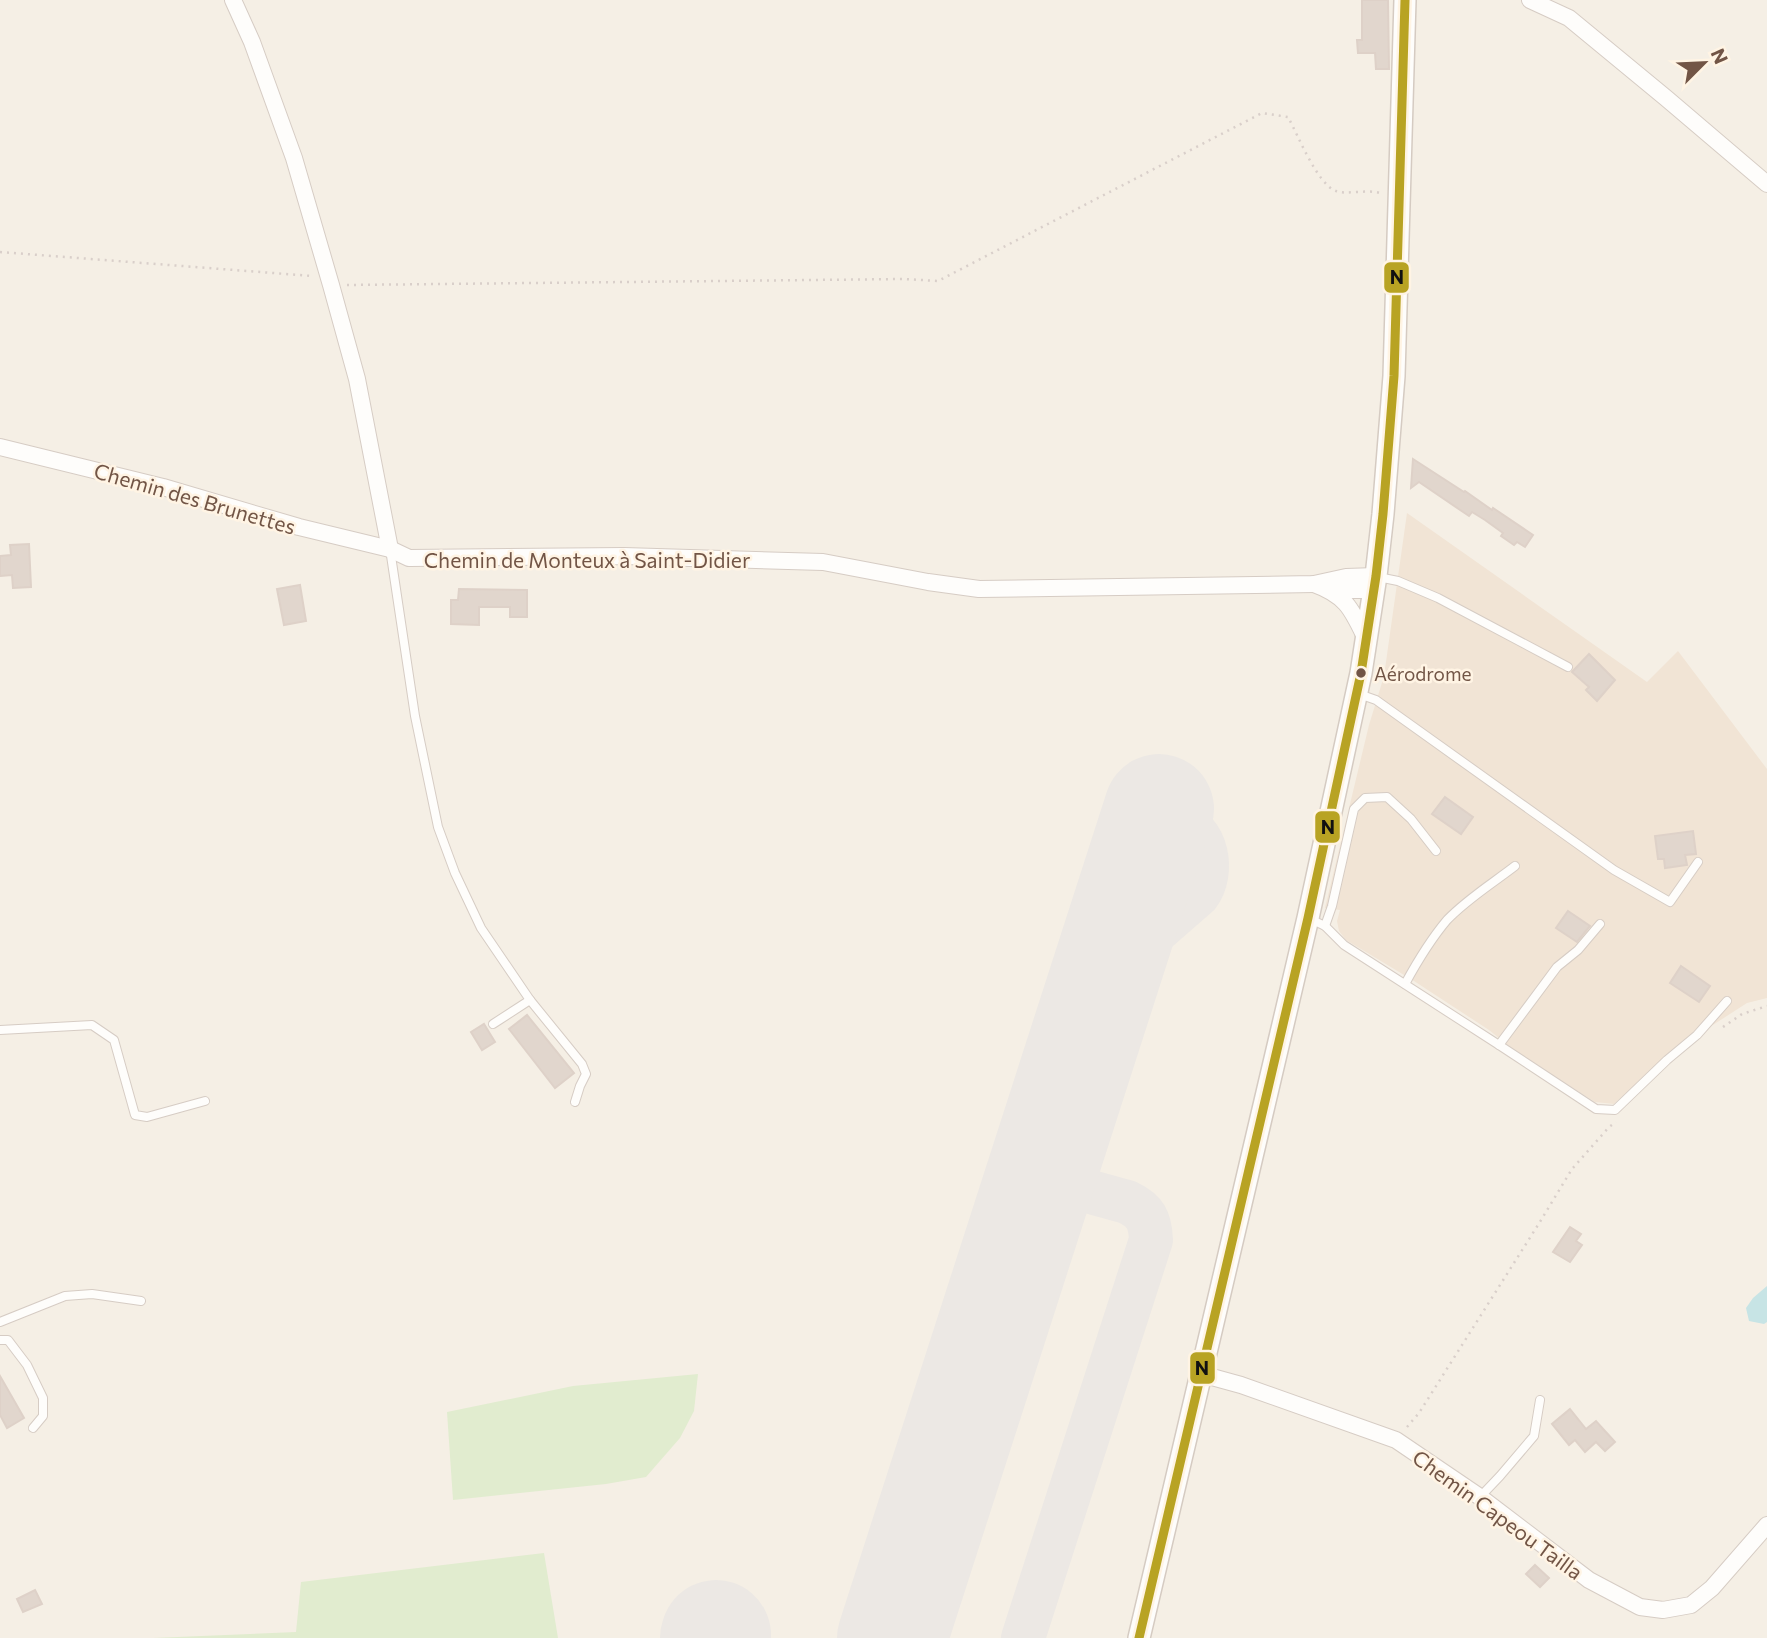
<svg xmlns="http://www.w3.org/2000/svg" width="1767" height="1638" font-family="Commissioner,sans-serif">
<style>
.residential{fill:#f1e4d5}
.green{fill:#e1eccf}
.water{fill:#c7e4e5}
.lines{fill:none;stroke-linecap:round;stroke-linejoin:round}
.taxiway{stroke:#ece8e4;stroke-width:44}
.runway{stroke:#ece8e4;stroke-width:110}
.building{fill:#e1d6cd;stroke:#ded1c8;stroke-width:2}
.service-casing{stroke:#d6ccc4;stroke-width:10}
.minor-casing{stroke:#d6ccc4;stroke-width:18}
.secondary-casing{stroke:#d5cbc2;stroke-width:24}
.path{stroke:#d9cfca;stroke-width:2.5;stroke-dasharray:2 5;stroke-linecap:butt}
.service{stroke:#fefdfb;stroke-width:8}
.minor{stroke:#fefdfb;stroke-width:16}
.secondary{stroke:#fefdfb;stroke-width:21}
.bus-1-casing{stroke:#fff4e4;stroke-width:14}
.bus-1{stroke:#b8a323;stroke-width:9}
.bus-dot{fill:#725546;stroke:#fff4e4;stroke-width:2.5}
.labels{text-anchor:middle;dominant-baseline:central;stroke-width:5;stroke-linejoin:round;paint-order:stroke}
.bus-label{font-size:19px;fill:#725546;stroke:#fff4e4;text-anchor:start}
.street-label{font-size:21px;fill:#725546;stroke:#fff4e4}
.line-badge{stroke:#fff4e4;stroke-width:2.5}
.pale-badge-label{font-size:19px;text-anchor:middle;font-weight:bold;fill:#111}
</style>
<rect width="100%" height="100%" fill="#f5efe5"/>
<polygon class="residential" points="1407,513 1647,682 1678,651 1767,769 1767,998 1747,1003 1671,1052 1614,1104 1595,1102 1516,1052 1489,1030 1414,981 1346,940 1339,931 1337,921 1340,910 1325,908 1369,725 1384,676"/>
<g class="green">
<polygon points="698,1374 694,1411 680,1438 646,1477 606,1484 453,1500 447,1412 573,1386"/>
<polygon points="544,1553 558,1638 153,1638 296,1632 301,1582"/>
</g>
<polygon class="water" points="1767,1286 1767,1322 1764,1324 1749,1321 1746,1308 1753,1298"/>
<g class="lines">
<g class="taxiway">
<path d="M1103,978L1198,895C1215,873 1208,829 1177,822C1169,820 1162,823 1155,824"/>
<path d="M1023,1638L1151,1240C1150,1220 1146,1211 1127,1202L1040,1178"/>
</g>
<g class="runway">
<polyline points="715,1638 716,1635"/>
<polyline points="892,1638 1159,809"/>
</g>
</g>
<g class="building">
<polygon points="1362,0 1388,0 1389,69 1376,69 1375,53 1358,53 1357,40 1362,40"/>
<polygon points="1413,459 1464,492 1465,491 1492,510 1493,508 1533,535 1525,547 1517,542 1514,545 1501,536 1503,533 1485,520 1472,512 1469,516 1419,482 1411,488"/>
<polygon points="29,544 31,587 13,588 12,575 0,576 0,556 11,555 10,545"/>
<polygon points="300,585 306,621 284,625 277,589"/>
<polygon points="459,589 527,590 527,617 510,617 510,607 479,607 479,625 451,624 451,600 458,600"/>
<polygon points="1589,654 1615,680 1597,701 1586,690 1589,687 1572,672"/>
<polygon points="1445,797 1473,817 1461,834 1432,814"/>
<polygon points="1693,831 1696,854 1685,855 1687,865 1665,868 1664,859 1658,859 1655,836"/>
<polygon points="1568,911 1590,926 1577,942 1556,928"/>
<polygon points="1681,966 1710,986 1699,1002 1670,983"/>
<polygon points="527,1015 574,1073 555,1088 509,1029"/>
<polygon points="484,1024 495,1042 482,1050 471,1032"/>
<polygon points="1570,1227 1581,1234 1576,1241 1582,1245 1570,1262 1553,1252"/>
<polygon points="0,1376 24,1418 7,1428 0,1415"/>
<polygon points="1570,1409 1586,1429 1596,1421 1615,1442 1605,1451 1596,1442 1585,1452 1575,1440 1569,1445 1552,1424"/>
<polygon points="1535,1565 1549,1578 1540,1587 1526,1574"/>
<polygon points="35,1590 42,1604 23,1612 17,1599"/>
</g>
<g class="lines">
<g class="service-casing">
<g id="service">
<polyline points="390,549 415,716 438,827 455,873 481,928 530,1000 582,1064 586,1074 580,1086 575,1102"/>
<polyline points="1378,577 1398,581 1438,598 1568,667"/>
<polyline points="1359,694 1376,700 1614,870 1670,902 1698,862"/>
<polyline points="1308,918 1325,926 1344,945 1499,1045 1596,1109 1615,1110 1667,1060 1697,1035 1727,1001"/>
<polyline points="1325,926 1332,906 1354,809 1365,798 1387,797 1411,819 1436,851"/>
<path d="M1405,984C1417,962 1431,939 1447,920C1467,899 1493,883 1515,866"/>
<polyline points="493,1024 530,1000"/>
<polyline points="0,1030 92,1025 114,1040 135,1115 147,1117 205,1101"/>
<polyline points="1499,1045 1557,967 1578,950 1600,924"/>
<polyline points="0,1322 65,1296 92,1294 141,1301"/>
<polyline points="0,1340 8,1340 27,1365 43,1398 43,1416 33,1428"/>
<polyline points="1480,1497 1500,1476 1534,1436 1540,1400"/>
</g>
</g>
<g class="minor-casing">
<g id="minor">
<polyline points="233,0 252,42 294,158 331,285 357,379 390,549"/>
<polyline points="1530,0 1569,18 1666,98 1767,184"/>
<polyline points="0,447 163,487 299,527 390,549 409,558 624,556 823,562 928,582 979,589 1314,584 1346,577 1376,576"/>
<path d="M1314,584C1347,596 1352,610 1366,639"/>
<polyline points="1330,590 1373,590"/>
<polyline points="1201,1374 1241,1385 1396,1440 1480,1497 1589,1580 1640,1607 1663,1610 1691,1605 1712,1588 1767,1525"/>
</g>
</g>
<g class="secondary-casing">
<polyline id="secondary" points="1139,1638 1308,918 1361,673 1376,576 1383,514 1394,376 1405,0"/>
</g>
<g class="path">
<polyline points="0,252 312,276"/>
<path d="M347,285L904,279L938,281L1262,113L1288,117C1298,135 1317,184 1336,191C1346,195 1367,189 1380,193"/>
<polyline points="1723,1027 1742,1014 1767,1006"/>
<polyline points="1407,1427 1419,1413 1538,1225 1572,1169 1609,1127 1616,1122"/>
</g>
<use href="#service" class="service"/>
<use href="#minor" class="minor"/>
<use href="#secondary" class="secondary"/>
<g class="bus-1-casing">
<polyline id="bus-1" points="1139,1638 1308,918 1361,673 1376,576 1383,514 1394,376 1405,0"/>
</g>
<use href="#bus-1" class="bus-1"/>
</g>
<circle class="bus-dot" cx="1361" cy="673" r="6"/>
<g class="labels">
<g class="bus-label">
<text x="1374" y="673">Aérodrome</text>
</g>
<g class="street-label">
<text transform="translate(195 498) rotate(16)">Chemin des Brunettes</text>
<text x="587" y="559">Chemin de Monteux à Saint-Didier</text>
<text transform="translate(1498 1514) rotate(36)">Chemin Capeou Tailla</text>
</g>
</g>
<g class="line-badge">
<rect x="1383" y="261" width="27" height="33" rx="7" fill="#b8a323"/>
<rect x="1314" y="810" width="27" height="34" rx="7" fill="#b8a323"/>
<rect x="1189" y="1351" width="27" height="34" rx="7" fill="#b8a323"/>
</g>
<g class="pale-badge-label">
<text x="1397" y="284">N</text>
<text x="1328" y="834">N</text>
<text x="1202" y="1375">N</text>
</g>
<g transform="translate(1704 63) rotate(66)" stroke="#fff4e4" stroke-width="5" paint-order="stroke">
<path d="M0-5L12 26L0 18L-12 26Z" fill="#725546"/>
<text y="-10" font-size="19" font-weight="bold" text-anchor="middle" fill="#725546">N</text>
</g>
</svg>
